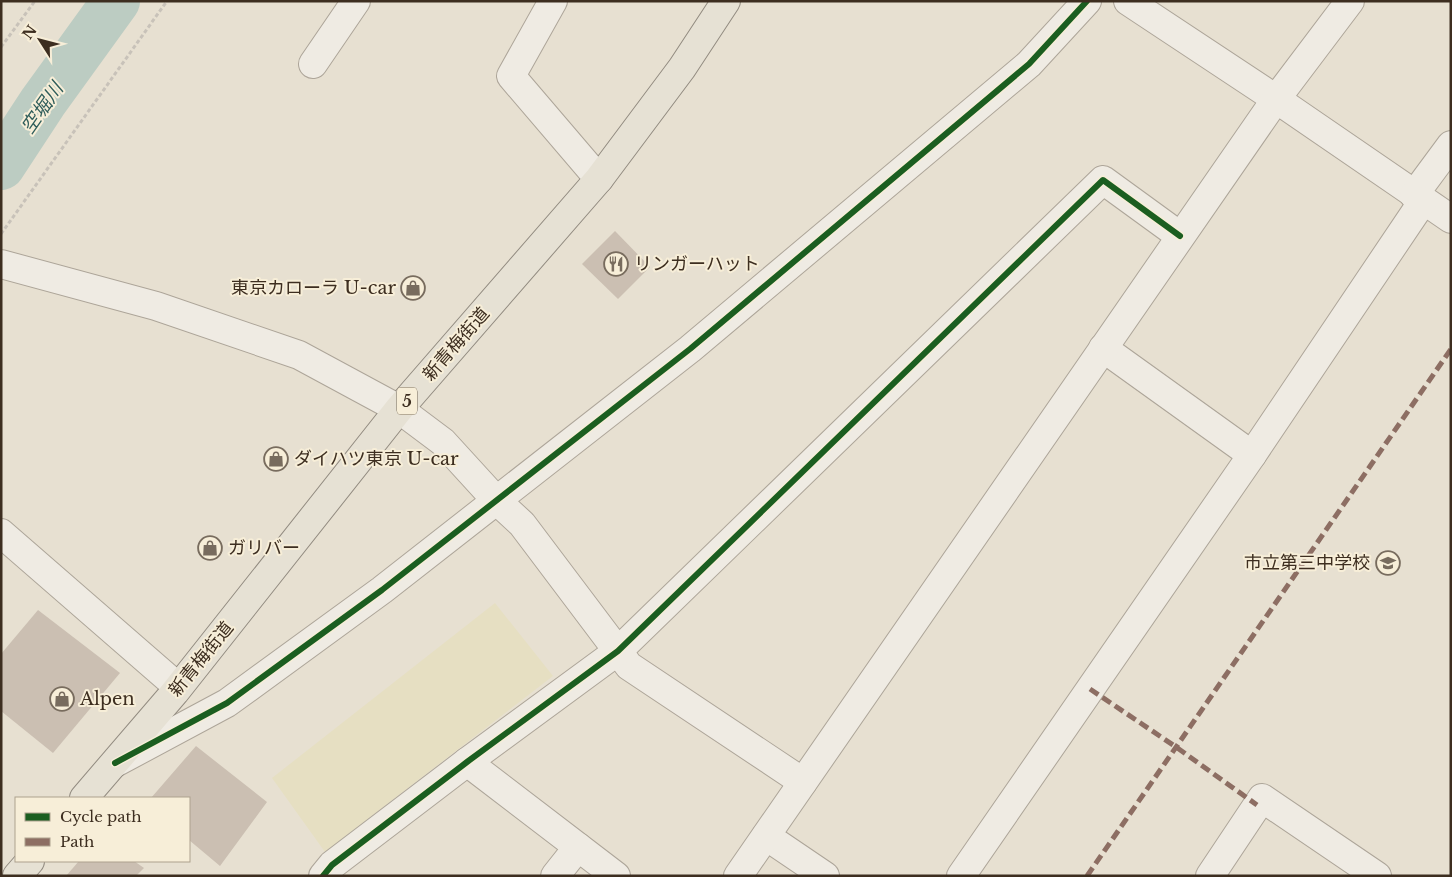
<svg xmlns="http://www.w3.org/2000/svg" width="1452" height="877" font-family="'Libre Baskerville','Noto Sans JP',serif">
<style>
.farmland{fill:#e6dfc2}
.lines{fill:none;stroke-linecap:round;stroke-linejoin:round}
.river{stroke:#bcccc2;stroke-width:48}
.building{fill:#cbbfb2}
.minor-casing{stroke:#ada599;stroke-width:30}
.major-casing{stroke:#928b80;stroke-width:30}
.path{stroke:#c8c2b9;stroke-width:3;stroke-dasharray:4 2.5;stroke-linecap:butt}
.minor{stroke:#efebe3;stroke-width:28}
.major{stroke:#e6e1d4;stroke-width:28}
.quiet{stroke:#8d6e63;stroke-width:5;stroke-dasharray:10 5;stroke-linecap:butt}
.cycleway-casing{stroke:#f7eed8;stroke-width:9}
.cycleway{stroke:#1b5e20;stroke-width:6}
.labels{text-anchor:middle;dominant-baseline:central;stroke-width:4;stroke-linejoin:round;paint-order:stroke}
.shield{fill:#f7eed8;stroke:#756857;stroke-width:1}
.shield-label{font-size:16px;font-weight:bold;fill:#3d2e20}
.poi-label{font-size:18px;fill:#3d2e20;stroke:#f7eed8;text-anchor:start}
.street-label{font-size:18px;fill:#3d2e20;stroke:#f7eed8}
.water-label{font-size:19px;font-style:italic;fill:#2f5d5a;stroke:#f7eed8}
</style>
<rect width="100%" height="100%" fill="#e7e0d1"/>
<polygon class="farmland" points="495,603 553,676 325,852 272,778"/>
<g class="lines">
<polyline class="river" points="1,166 43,102 116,1"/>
</g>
<g class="building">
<polygon points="615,231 650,267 618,299 582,264"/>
<polygon points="38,610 120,673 53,753 1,711 1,654"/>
<polygon points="196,746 267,802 220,866 189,840 189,798 151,798"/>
<polygon points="79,861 134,861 144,868 136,876 66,876"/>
</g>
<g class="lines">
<g class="minor-casing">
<g id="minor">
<polyline points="553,1 511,76 599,179"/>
<polyline points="1128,1 1276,99 1451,219"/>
<polyline points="313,64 356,1"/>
<polyline points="1414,195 1451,145"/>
<polyline points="1,264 156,306 299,355 399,409 443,442 496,500 522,524 629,666 803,782"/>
<polyline points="1103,348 1252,455"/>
<polyline points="1,533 178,687"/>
<polyline points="467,762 616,876"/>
<polyline points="115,763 227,703 382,590 690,349 1029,64 1087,1"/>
<polyline points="766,836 825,876"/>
<polyline points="323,876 332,865 467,762 618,651 1103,180 1180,236"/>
<polyline points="555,876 578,847"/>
<polyline points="738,876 1276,99 1350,1"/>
<polyline points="961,876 1252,455 1423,201"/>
<polyline points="1210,876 1262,798 1377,876"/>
</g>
</g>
<g class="major-casing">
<g id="major">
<polyline points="84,798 175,692 399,409 599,179 682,68 726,1"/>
<polyline points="17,876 30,861"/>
</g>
</g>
<g class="path">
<polyline points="1,47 35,1"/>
<polyline points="1,234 167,1"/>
</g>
<use href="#minor" class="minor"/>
<use href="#major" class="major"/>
<g class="quiet">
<polyline points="1090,689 1176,747 1257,805"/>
<polyline points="1087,876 1451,349"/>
</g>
<g class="cycleway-casing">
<g id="cycleway">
<polyline points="115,763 227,703 382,590 690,349 1029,64 1087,1"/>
<polyline points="323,876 332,865 467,762 618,651 1103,180 1180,236"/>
</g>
</g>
<use href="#cycleway" class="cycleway"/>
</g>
<defs>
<g id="restaurant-ring" transform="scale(1.25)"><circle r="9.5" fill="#f7eed8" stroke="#786c5e" stroke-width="1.5"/><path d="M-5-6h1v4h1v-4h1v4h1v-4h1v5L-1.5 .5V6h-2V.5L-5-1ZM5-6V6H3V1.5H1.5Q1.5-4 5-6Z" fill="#786c5e"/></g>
<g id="shop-ring" transform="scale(1.25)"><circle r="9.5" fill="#f7eed8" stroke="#786c5e" stroke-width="1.5"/><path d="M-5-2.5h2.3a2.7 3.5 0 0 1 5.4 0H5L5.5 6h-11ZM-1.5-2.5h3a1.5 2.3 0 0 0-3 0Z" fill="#786c5e"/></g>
<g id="school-ring" transform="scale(1.25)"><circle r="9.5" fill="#f7eed8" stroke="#786c5e" stroke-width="1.5"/><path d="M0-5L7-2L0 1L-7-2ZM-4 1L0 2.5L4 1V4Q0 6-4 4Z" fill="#786c5e"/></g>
</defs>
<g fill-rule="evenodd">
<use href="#restaurant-ring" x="616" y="264"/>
<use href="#shop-ring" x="413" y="288"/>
<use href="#shop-ring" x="276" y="459"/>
<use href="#shop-ring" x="210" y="548"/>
<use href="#school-ring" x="1388" y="563"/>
<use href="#shop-ring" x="62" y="699"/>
</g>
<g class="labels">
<rect class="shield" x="397" y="387.5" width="20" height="27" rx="4"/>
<g class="shield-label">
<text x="407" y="401">5</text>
</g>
<g class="poi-label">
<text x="634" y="264">リンガーハット</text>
<text x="396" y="288" text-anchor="end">東京カローラ U-car</text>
<text x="294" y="459">ダイハツ東京 U-car</text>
<text x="228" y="548">ガリバー</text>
<text x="1370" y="563" text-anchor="end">市立第三中学校</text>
<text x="80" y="699">Alpen</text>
</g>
<g class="street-label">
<text transform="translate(456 344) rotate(-49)">新青梅街道</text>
<text transform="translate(201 659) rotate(-51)">新青梅街道</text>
</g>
<g class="water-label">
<text transform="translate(42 108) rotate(-55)">空堀川</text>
</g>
</g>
<rect width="1452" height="877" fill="none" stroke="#3d2e20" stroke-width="5"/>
<rect x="15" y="797" width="175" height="65" fill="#f7eed8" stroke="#ada18e"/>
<rect x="25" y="813" width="25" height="8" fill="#1b5e20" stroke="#ada18e"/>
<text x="60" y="822" font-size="15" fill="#3d2e20">Cycle path</text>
<rect x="25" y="838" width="25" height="8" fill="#8d6e63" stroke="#ada18e"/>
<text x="60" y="847" font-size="15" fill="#3d2e20">Path</text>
<g transform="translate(40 40) rotate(306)" stroke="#f7eed8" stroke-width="4" paint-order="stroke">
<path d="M0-4L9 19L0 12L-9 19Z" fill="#3d2e20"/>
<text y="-8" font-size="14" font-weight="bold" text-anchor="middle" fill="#3d2e20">N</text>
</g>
</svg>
